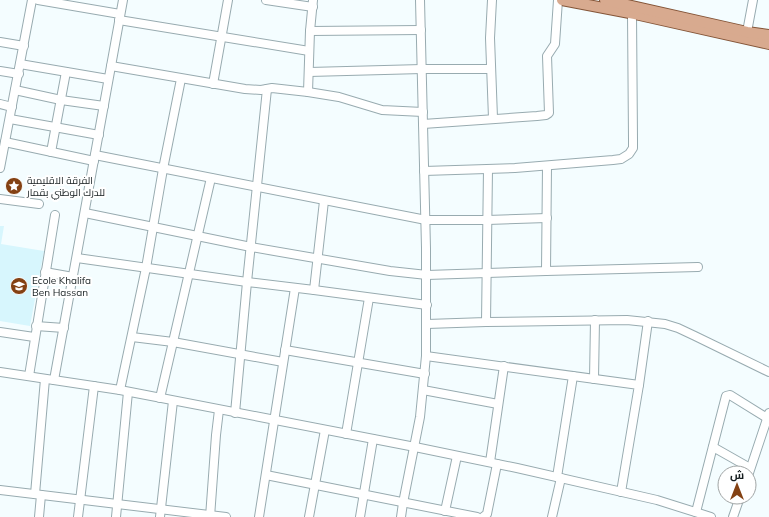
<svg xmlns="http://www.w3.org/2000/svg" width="769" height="517" font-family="Mulish,Cairo,sans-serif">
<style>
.built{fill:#d7f6fd}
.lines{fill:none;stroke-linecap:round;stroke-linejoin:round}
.minor-casing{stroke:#98abb0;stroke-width:10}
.major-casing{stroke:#835437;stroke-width:12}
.minor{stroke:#fff;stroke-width:8}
.major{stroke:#d8aa8f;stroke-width:10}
.labels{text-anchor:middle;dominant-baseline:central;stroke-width:4;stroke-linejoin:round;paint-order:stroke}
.poi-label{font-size:10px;fill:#151d1f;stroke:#fff;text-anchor:start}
</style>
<rect width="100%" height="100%" fill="#f4fdff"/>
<polygon class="built" points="0,226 4,226 1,244 44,251 30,326 0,321"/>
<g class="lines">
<g class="minor-casing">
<g id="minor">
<polyline points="38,0 120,14"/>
<polyline points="266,0 313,7"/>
<polyline points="492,0 490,38 493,118"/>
<polyline points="119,20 309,51"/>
<polyline points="310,31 421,30"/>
<polyline points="747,32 753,0"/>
<polyline points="0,42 24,46"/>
<polyline points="20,64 108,79"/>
<polyline points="111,66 245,89 261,90 272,88 308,92 339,97 382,110 423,112"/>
<polyline points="0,71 19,74"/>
<polyline points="309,72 422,69 491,69"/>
<polyline points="213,84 228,0"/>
<polyline points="15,90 61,100 104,106"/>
<polyline points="308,92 310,31 313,0"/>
<polyline points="0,104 12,107"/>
<polyline points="10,119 99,135"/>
<polyline points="423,124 537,116 546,115 549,113 547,56 555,44 558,0"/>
<polyline points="5,142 94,161"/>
<polyline points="51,152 66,72"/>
<polyline points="95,155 426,220 487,220 547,218"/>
<polyline points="0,168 32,0"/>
<polyline points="424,171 515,168 613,160 621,159 629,154 633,148 633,140 632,14"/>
<polyline points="0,199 39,204"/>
<polyline points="85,213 251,247 390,271 427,275 546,271 547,166"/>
<polyline points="77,258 247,282 314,290 427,305"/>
<polyline points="546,271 698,267"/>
<polyline points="45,272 73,277"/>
<polyline points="314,290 324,201"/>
<polyline points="486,322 627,320 665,324 678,328 695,336 769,372"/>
<polyline points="427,324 486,322 488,169"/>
<polyline points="36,326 64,328"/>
<polyline points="0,332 34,337"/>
<polyline points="132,337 173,342 283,362"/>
<polyline points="285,350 425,374"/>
<polyline points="426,356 639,385 621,492"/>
<polyline points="0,372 120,390 415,447 517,468 657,500 711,517"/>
<polyline points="29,376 55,215"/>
<polyline points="594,379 595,320"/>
<polyline points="54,380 123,0"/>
<polyline points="639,385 648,321"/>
<polyline points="120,390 146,268 163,169 181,79"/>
<polyline points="423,390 498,404"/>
<polyline points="160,398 211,178"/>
<polyline points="235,413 247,282 267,89"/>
<polyline points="346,434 369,298"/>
<polyline points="713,447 750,468"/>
<polyline points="490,462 504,366"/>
<polyline points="749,473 769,413"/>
<polyline points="266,475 477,517"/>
<polyline points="557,477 573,376"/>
<polyline points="0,490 226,517"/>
<polyline points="35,494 45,379"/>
<polyline points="445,511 457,456"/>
<polyline points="696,512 726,396 730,395 767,418"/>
<polyline points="39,517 41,495"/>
<polyline points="78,517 94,386"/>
<polyline points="116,517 128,392"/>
<polyline points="160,517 173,401"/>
<polyline points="210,517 216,435 219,410"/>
<polyline points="259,517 295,288"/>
<polyline points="309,517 325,430"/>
<polyline points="360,517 373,439"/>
<polyline points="401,517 403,503 420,417 426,356 426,248 420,0"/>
<polyline points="483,517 487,514 497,464"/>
<polyline points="552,517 561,478"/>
<polyline points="733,517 740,497"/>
</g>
</g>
<g class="major-casing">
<g id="major">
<polyline points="562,0 635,14 769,44"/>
<polyline points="605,0 747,32 769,35"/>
</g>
</g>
<use href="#minor" class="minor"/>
<use href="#major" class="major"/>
</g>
<defs>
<g id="sight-disc" transform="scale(0.9)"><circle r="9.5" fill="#844113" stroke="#fff"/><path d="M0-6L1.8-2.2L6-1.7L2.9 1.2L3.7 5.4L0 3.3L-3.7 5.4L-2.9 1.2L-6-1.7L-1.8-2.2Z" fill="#fff"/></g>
<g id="school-disc" transform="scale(0.9)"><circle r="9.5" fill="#844113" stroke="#fff"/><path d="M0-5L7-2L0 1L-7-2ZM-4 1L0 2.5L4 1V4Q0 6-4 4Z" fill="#fff"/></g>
</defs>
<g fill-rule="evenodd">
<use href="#sight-disc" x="14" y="186"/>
<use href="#school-disc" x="19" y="286"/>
</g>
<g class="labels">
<g class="poi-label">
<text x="27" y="180">الفرقة الاقليمية<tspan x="27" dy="12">للدرك الوطني بقمار</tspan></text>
<text x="32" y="280">Ecole Khalifa<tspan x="32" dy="12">Ben Hassan</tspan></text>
</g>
</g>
<g transform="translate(737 485)"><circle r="19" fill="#ffffff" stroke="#a1a5a5"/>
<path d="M0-3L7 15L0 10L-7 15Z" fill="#844113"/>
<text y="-6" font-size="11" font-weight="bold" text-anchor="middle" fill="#151d1f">ش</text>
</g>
</svg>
